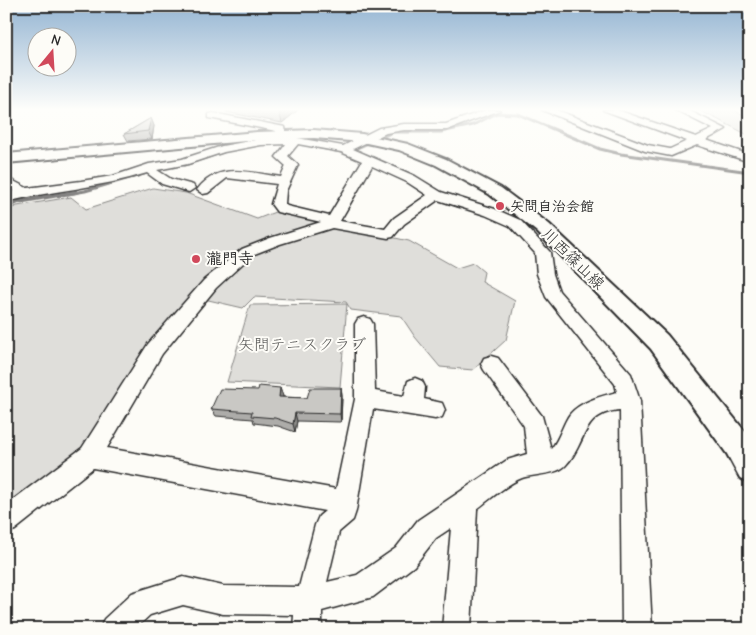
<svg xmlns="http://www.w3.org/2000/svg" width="756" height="635" font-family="'Comic Neue','Klee One',sans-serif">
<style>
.green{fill:#dfdeda;stroke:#858482}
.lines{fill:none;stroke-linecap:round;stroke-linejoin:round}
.stream-far1{stroke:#7e7d7b;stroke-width:3}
.stream{stroke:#7e7d7b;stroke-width:4}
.minor-casing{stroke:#2b2b2b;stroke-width:3}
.major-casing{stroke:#2b2b2b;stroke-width:4}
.minor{fill:#fdfcf7;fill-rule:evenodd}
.major{fill:#fdfcf7;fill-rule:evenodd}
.wall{fill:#adaca9;stroke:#2b2b2b}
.shaded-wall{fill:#8d8c89;stroke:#2b2b2b}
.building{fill:#c9c8c4;stroke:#2b2b2b}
.poi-dot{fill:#d1495b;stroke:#fdfcf7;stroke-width:2}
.labels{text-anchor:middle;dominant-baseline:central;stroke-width:4;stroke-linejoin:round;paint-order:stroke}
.far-poi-label{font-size:14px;font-weight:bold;fill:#2b2b2b;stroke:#fdfcf7;text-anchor:start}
.poi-label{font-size:16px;font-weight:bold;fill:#2b2b2b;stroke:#fdfcf7;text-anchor:start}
.street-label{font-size:16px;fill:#2b2b2b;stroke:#fdfcf7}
.park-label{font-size:16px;fill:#585857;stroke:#fdfcf7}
</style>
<rect width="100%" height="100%" fill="#fdfcf7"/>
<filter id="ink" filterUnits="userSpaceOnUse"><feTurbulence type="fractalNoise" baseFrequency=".02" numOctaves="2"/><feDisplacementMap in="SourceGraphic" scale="10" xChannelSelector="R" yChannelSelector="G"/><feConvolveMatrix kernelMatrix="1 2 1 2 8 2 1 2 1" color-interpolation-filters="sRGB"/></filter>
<g filter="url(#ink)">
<g class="green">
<polygon points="699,110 733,110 750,118 750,136"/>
<polygon points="153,188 186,193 257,219 275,212 409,241 457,268 473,263 484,272 482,282 515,301 506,340 473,370 440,367 415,337 401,316 351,310 346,302 254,297 243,308 204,299 173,321 87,455 6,517 6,211 17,206 71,197 86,209"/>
<polygon points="347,304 340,387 227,382 250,305"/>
</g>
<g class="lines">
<g class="stream-far1">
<polyline points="316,147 341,152 355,149 393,132 441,132 473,125 497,113 518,114 600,149 621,154 750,172"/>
<polyline points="184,165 229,150"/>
<polyline points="68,194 85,191 164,168"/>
</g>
<polyline class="stream" points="6,208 18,202 76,192"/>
<g class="minor-casing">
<g id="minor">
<path d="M486,110H500L447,130H404L386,133L353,149L415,176L441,192L495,209L520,220L550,252L553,274L559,291L631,374L640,401L652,629H622L620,410C581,413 586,445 566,465C557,475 534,474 522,478C508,483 489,500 477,509L471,629H442L451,528L436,538L414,566L373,597L322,611V629H293L294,615L223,614L183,605L150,615L135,629H100L104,619L132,593L183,577L223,586L299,587L315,525L319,516L325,511L93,468L15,530L6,533V505L82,448L148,344L204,280L242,249L270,238L321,222L277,212L271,204L277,184L227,178L208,193L203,194L197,190C219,161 250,173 281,177L286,166L276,157L286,144L261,145L224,152L188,164L157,170L171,179L193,185L195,188L189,192L162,184L147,173C100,188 53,190 6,202V194L14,191L6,186V177L27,188L81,181L113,176L149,164L182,159L222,146L261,139L291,137L343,146L379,128L404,124H446ZM298,144L341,152L362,161L329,216L287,206L285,204L286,191L298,165L288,156ZM372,166L407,182L427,195L394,218L385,229L340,221ZM438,200L485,215L510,226L535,253L537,274L546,297L615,384L617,392C602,396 581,401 570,414C563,423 560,438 551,449L542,416L498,358L491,356L484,358L481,364L484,370L524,426L527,454L507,460L418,520L396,548L357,575L327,582L339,532L353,520L356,511L373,409L435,419L442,417L445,410L442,403L424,399L425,387L422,381L415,378L408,381L404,396L375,391L373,324L370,319L364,317L358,319L355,324V399L336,489L107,448L162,354L216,288L252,255L280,244L332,228L388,238L393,237L404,224Z"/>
<polygon points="542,110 556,110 648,145 670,149 687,141 603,110 617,110 696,137 713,129 675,110 688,110 726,129 706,140 750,155 750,162 697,145 671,156 645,151"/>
<polygon points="213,113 285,127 286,134 281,137 277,136 276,131 209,118 209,114"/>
</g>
</g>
<g class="major-casing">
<polygon id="major" points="314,130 362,134 408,144 446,159 501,188 549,224 667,335 747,434 750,439 750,483 740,478 727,454 651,349 537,232 489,194 436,165 399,150 362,142 314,138 257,140 6,163 6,154 257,132"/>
</g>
<use href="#minor" class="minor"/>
<use href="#major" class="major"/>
</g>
<g class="wall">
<polygon points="226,110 298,110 282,123 226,112"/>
<polygon points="151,118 154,126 152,139 128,141 124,134"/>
<polygon points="341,388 342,396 341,422 297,421 295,432 278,426 254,423 253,419 216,416 211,409 283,396 283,397 307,398"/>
</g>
<g class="shaded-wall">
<polygon points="279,110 298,110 282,123"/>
<polygon points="151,118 154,126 152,139 148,131"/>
<polygon points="6,131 10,136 6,138"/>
<polygon points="280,388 283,396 281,404 279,397"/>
<polygon points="341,388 342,396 341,422 340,414"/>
<polygon points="295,413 297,421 295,432 293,424"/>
</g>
<g class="building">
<polygon points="151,118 148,131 124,134"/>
<polygon points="259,386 280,388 279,397 307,398 310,388 341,388 340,414 295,413 293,424 275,418 251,416 252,412 211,409 220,389 258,390"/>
</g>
</g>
<linearGradient id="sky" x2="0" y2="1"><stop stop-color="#93b4d2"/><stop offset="0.55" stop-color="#fefefb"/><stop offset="1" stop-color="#fefefb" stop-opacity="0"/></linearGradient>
<rect width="756" height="199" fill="url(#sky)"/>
<g class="poi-dot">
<circle cx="500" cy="206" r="5"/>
<circle cx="196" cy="259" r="5"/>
</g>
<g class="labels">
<g class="far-poi-label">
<text x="510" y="206">矢問自治会館</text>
</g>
<g class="poi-label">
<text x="206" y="259">瀧門寺</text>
</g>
<g class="street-label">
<text transform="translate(573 259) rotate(44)">川西篠山線</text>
</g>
<g class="park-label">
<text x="302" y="345">矢問テニスクラブ</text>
</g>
</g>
<rect width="756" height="635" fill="none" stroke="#fdfcf7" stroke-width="25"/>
<rect x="12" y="12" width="731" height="610" fill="none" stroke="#2b2b2b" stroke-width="2" filter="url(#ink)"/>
<g transform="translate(52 52) rotate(18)"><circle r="24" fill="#fdfcf7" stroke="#a9a8a5"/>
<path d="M0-4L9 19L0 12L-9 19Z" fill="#d1495b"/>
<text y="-8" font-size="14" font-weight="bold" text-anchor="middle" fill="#2b2b2b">N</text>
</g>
</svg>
